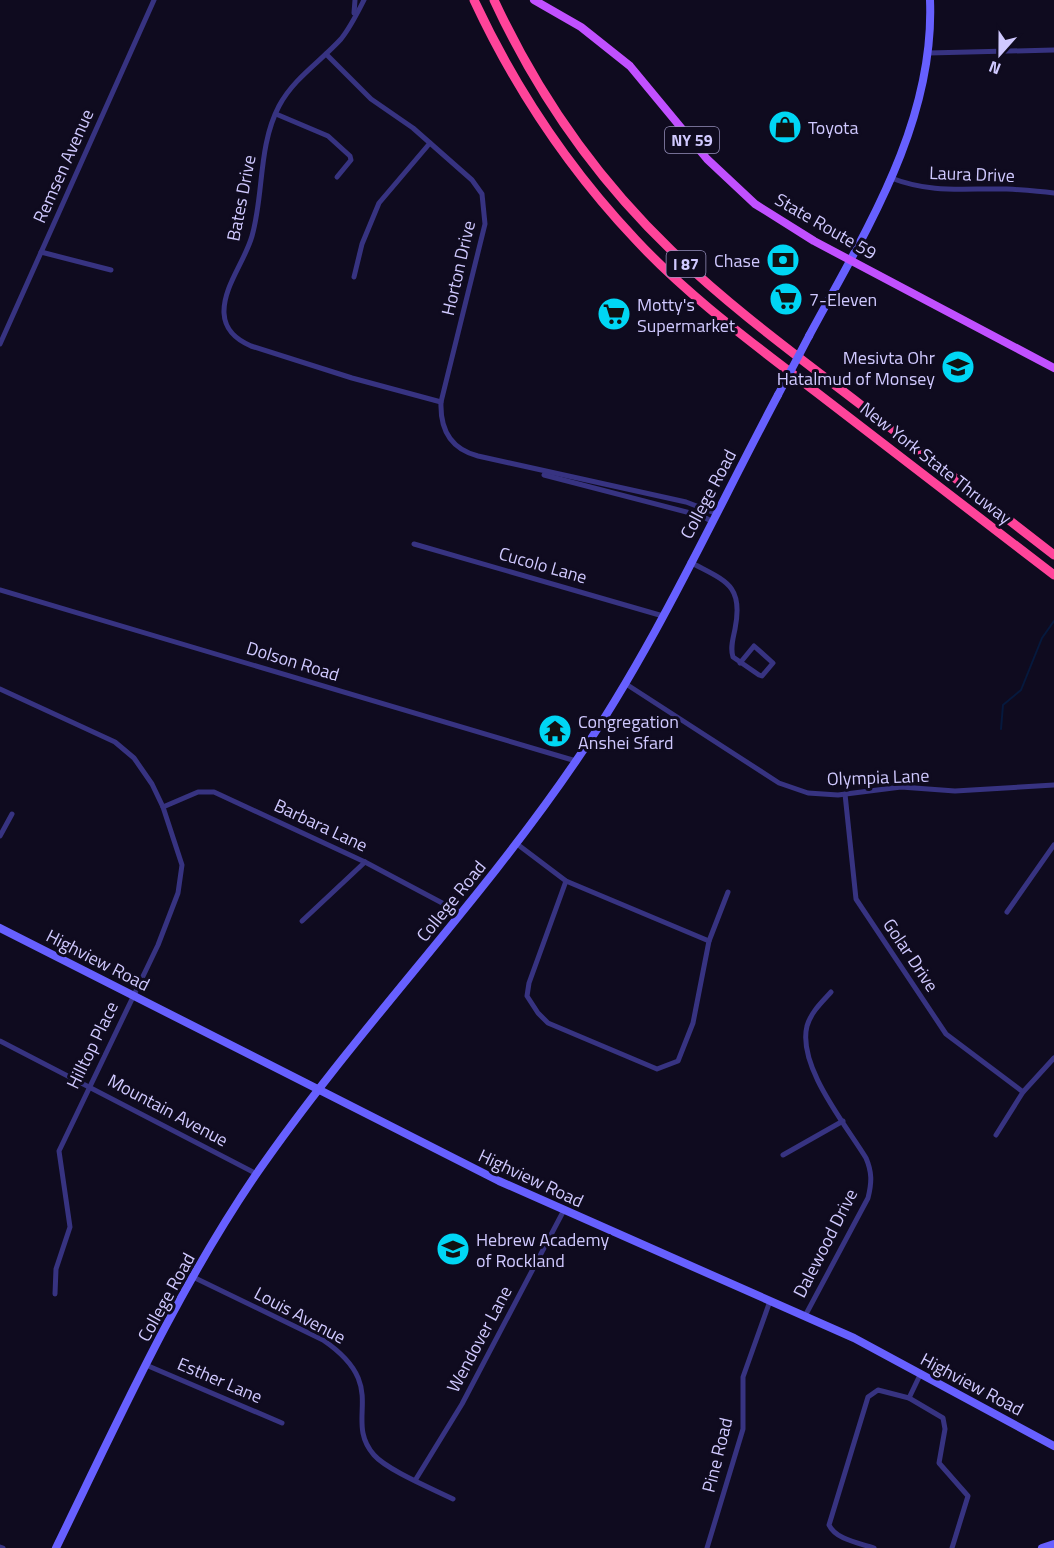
<svg xmlns="http://www.w3.org/2000/svg" width="1054" height="1548" font-family="'Titillium Web',sans-serif">
<style>
.lines{fill:none;stroke-linecap:round;stroke-linejoin:round}
.stream{stroke:#06193d;stroke-width:2}
.street{stroke:#373381;stroke-width:5}
.secondary{stroke:#6760ff;stroke-width:8}
.primary{stroke:#c150ff;stroke-width:8}
.highway{stroke:#ff449a;stroke-width:9}
.secondary-bridge{stroke:#6760ff;stroke-width:8}
.labels{text-anchor:middle;dominant-baseline:central;stroke-width:6;stroke-linejoin:round;paint-order:stroke}
.shield{fill:#0f0b1f;stroke:#9690bc;stroke-width:1.5}
.shield-label{font-size:16px;font-weight:bold;fill:#d0c9ff}
.poi-label{font-size:18px;fill:#d0c9ff;stroke:#0f0b1f;text-anchor:start}
.street-label{font-size:18px;fill:#d0c9ff;stroke:#0f0b1f}
</style>
<rect width="100%" height="100%" fill="#0f0b1f"/>
<g class="lines">
<polyline class="stream" points="1001,729 1003,705 1021,690 1042,638 1054,621"/>
<g class="street">
<path d="M364,0C358,12 350,28 341,39C320,62 294,78 279,106C258,146 264,194 252,236C245,261 223,287 224,313C225,331 237,340 251,346L352,378L441,402"/>
<polyline points="354,13 355,0"/>
<polyline points="929,53 1054,50"/>
<path d="M326,54L371,99L413,128L472,180L482,194L485,224L441,402C440,429 450,449 478,456L686,502L715,513"/>
<polyline points="276,114 328,136 350,156 351,160 337,177"/>
<path d="M891,178C933,194 964,188 1007,189C1023,190 1038,191 1054,193"/>
<polyline points="41,252 111,270"/>
<polyline points="354,277 362,244 379,203 430,143"/>
<polyline points="0,344 154,0"/>
<polyline points="544,475 702,516 711,521"/>
<polyline points="414,544 663,616"/>
<path d="M690,562C725,581 744,584 735,629C733,639 730,648 733,657L759,675L762,676L773,663L754,646L740,663"/>
<polyline points="0,590 576,761"/>
<polyline points="626,684 779,783 808,793 838,795 901,787 955,791 1054,785"/>
<polyline points="0,689 115,742 134,758 152,784 163,807 182,865 178,893 158,945 59,1151 70,1227 56,1269 55,1294"/>
<polyline points="845,794 856,899 946,1034 1023,1092"/>
<polyline points="163,807 198,792 214,792 365,862 461,913"/>
<polyline points="0,836 12,814"/>
<polyline points="517,844 566,881 709,941"/>
<polyline points="566,881 529,983 527,996 538,1013 548,1023 657,1069 678,1061 693,1023 709,941 728,892"/>
<polyline points="1007,912 1054,845"/>
<polyline points="302,921 365,862"/>
<polyline points="0,1041 257,1174"/>
<polyline points="996,1135 1023,1092 1054,1058"/>
<polyline points="783,1155 843,1121"/>
<path d="M193,1277L323,1340C392,1387 342,1418 374,1455C387,1470 433,1489 453,1499"/>
<path d="M805,1316L868,1198C872,1182 872,1172 866,1158C846,1125 797,1066 807,1026C811,1012 822,1002 831,992"/>
<polyline points="146,1365 282,1423"/>
<polyline points="909,1398 921,1373"/>
<polyline points="416,1479 462,1404 564,1210"/>
<polyline points="0,1547 3,1548"/>
<polyline points="707,1548 743,1429 743,1377 770,1301"/>
<path d="M874,1548C860,1543 836,1540 829,1525L868,1397L878,1390L909,1398L943,1418L945,1429L939,1463L968,1496L952,1548"/>
</g>
<g class="secondary">
<path d="M809,336C865,232 935,123 930,0"/>
<polyline points="0,928 499,1181 854,1338 1054,1446"/>
<path d="M56,1548C118,1421 177,1290 257,1173C356,1030 478,905 576,761C655,646 713,517 778,395"/>
<polyline points="1042,1548 1054,1544"/>
</g>
<polyline class="primary" points="534,0 581,27 630,66 707,159 755,204 814,241 1054,368"/>
<g class="highway">
<path d="M474,0C515,88 569,169 636,240C690,298 754,344 816,392C895,453 975,514 1054,575"/>
<path d="M494,0C537,93 597,179 671,250C730,307 796,355 861,405C925,455 989,505 1054,555"/>
</g>
<polyline class="secondary-bridge" points="778,395 809,336"/>
</g>
<defs>
<g id="shop-disc" transform="scale(1.725)"><circle r="9.5" fill="#00d6f4" stroke="#0f0b1f"/><path d="M-5-2.5h2.3a2.7 3.5 0 0 1 5.4 0H5L5.5 6h-11ZM-1.5-2.5h3a1.5 2.3 0 0 0-3 0Z" fill="#111"/></g>
<g id="bank-disc" transform="scale(1.725)"><circle r="9.5" fill="#00d6f4" stroke="#0f0b1f"/><path d="M-6-4H6V4H-6ZM0-2.3a2.3 2.3 0 1 0 0 4.6a2.3 2.3 0 1 0 0-4.6Z" fill="#111"/></g>
<g id="supermarket-disc" transform="scale(1.725)"><circle r="9.5" fill="#00d6f4" stroke="#0f0b1f"/><path d="M-6-5.5h2.5l.6 2H6L4.5 2H-2.5L-4.4-4H-6ZM-1.5 3.2a1.3 1.3 0 1 0 .1 0ZM3 3.2a1.3 1.3 0 1 0 .1 0Z" fill="#111"/></g>
<g id="school-disc" transform="scale(1.725)"><circle r="9.5" fill="#00d6f4" stroke="#0f0b1f"/><path d="M0-5L7-2L0 1L-7-2ZM-4 1L0 2.5L4 1V4Q0 6-4 4Z" fill="#111"/></g>
<g id="temple-disc" transform="scale(1.725)"><circle r="9.5" fill="#00d6f4" stroke="#0f0b1f"/><path d="M0-6L5-2H3V0L6.5 2.5H4V6H1.5V3h-3V6H-4V2.5H-6.5L-3 0V-2H-5Z" fill="#111"/></g>
</defs>
<g fill-rule="evenodd">
<use href="#shop-disc" x="785" y="127"/>
<use href="#bank-disc" x="783" y="260"/>
<use href="#supermarket-disc" x="786" y="299"/>
<use href="#supermarket-disc" x="614" y="314"/>
<use href="#school-disc" x="958" y="367"/>
<use href="#temple-disc" x="555" y="731"/>
<use href="#school-disc" x="453" y="1249"/>
</g>
<g class="labels">
<g class="shield">
<rect x="665" y="127" width="54" height="26" rx="4.5"/>
<rect x="666.5" y="251" width="39" height="26" rx="4.5"/>
</g>
<g class="shield-label">
<text x="692" y="140">NY 59</text>
<text x="686" y="264">I 87</text>
</g>
<g class="poi-label">
<text x="808" y="127">Toyota</text>
<text x="760" y="260" text-anchor="end">Chase</text>
<text x="809" y="299">7-Eleven</text>
<text x="637" y="304">Motty's<tspan x="637" dy="21">Supermarket</tspan></text>
<text x="935" y="357" text-anchor="end">Mesivta Ohr<tspan x="935" dy="21">Hatalmud of Monsey</tspan></text>
<text x="578" y="721">Congregation<tspan x="578" dy="21">Anshei Sfard</tspan></text>
<text x="476" y="1239">Hebrew Academy<tspan x="476" dy="21">of Rockland</tspan></text>
</g>
<g class="street-label">
<text transform="translate(63 166) rotate(-66)">Remsen Avenue</text>
<text transform="translate(972 174) rotate(2)">Laura Drive</text>
<text transform="translate(241 198) rotate(-79)">Bates Drive</text>
<text transform="translate(826 226) rotate(30)">State Route 59</text>
<text transform="translate(458 268) rotate(-77)">Horton Drive</text>
<text transform="translate(936 463) rotate(38)">New York State Thruway</text>
<text transform="translate(708 494) rotate(-62)">College Road</text>
<text transform="translate(543 565) rotate(16)">Cucolo Lane</text>
<text transform="translate(293 661) rotate(17)">Dolson Road</text>
<text transform="translate(878 777) rotate(-2)">Olympia Lane</text>
<text transform="translate(321 825) rotate(25)">Barbara Lane</text>
<text transform="translate(451 901) rotate(-51)">College Road</text>
<text transform="translate(911 955) rotate(56)">Golar Drive</text>
<text transform="translate(98 960) rotate(27)">Highview Road</text>
<text transform="translate(92 1045) rotate(-64)">Hilltop Place</text>
<text transform="translate(168 1110) rotate(28)">Mountain Avenue</text>
<text transform="translate(531 1178) rotate(25)">Highview Road</text>
<text transform="translate(825 1243) rotate(-63)">Dalewood Drive</text>
<text transform="translate(166 1297) rotate(-61)">College Road</text>
<text transform="translate(300 1315) rotate(28)">Louis Avenue</text>
<text transform="translate(479 1339) rotate(-62)">Wendover Lane</text>
<text transform="translate(220 1380) rotate(23)">Esther Lane</text>
<text transform="translate(972 1384) rotate(28)">Highview Road</text>
<text transform="translate(717 1455) rotate(-76)">Pine Road</text>
</g>
</g>
<g transform="translate(1000 54) rotate(201)" stroke="#0f0b1f" stroke-width="4.5" paint-order="stroke">
<path d="M0-4.5L10 22L0 15L-10 22Z" fill="#d0c9ff"/>
<text y="-9" font-size="16" font-weight="bold" text-anchor="middle" fill="#d0c9ff">N</text>
</g>
</svg>
